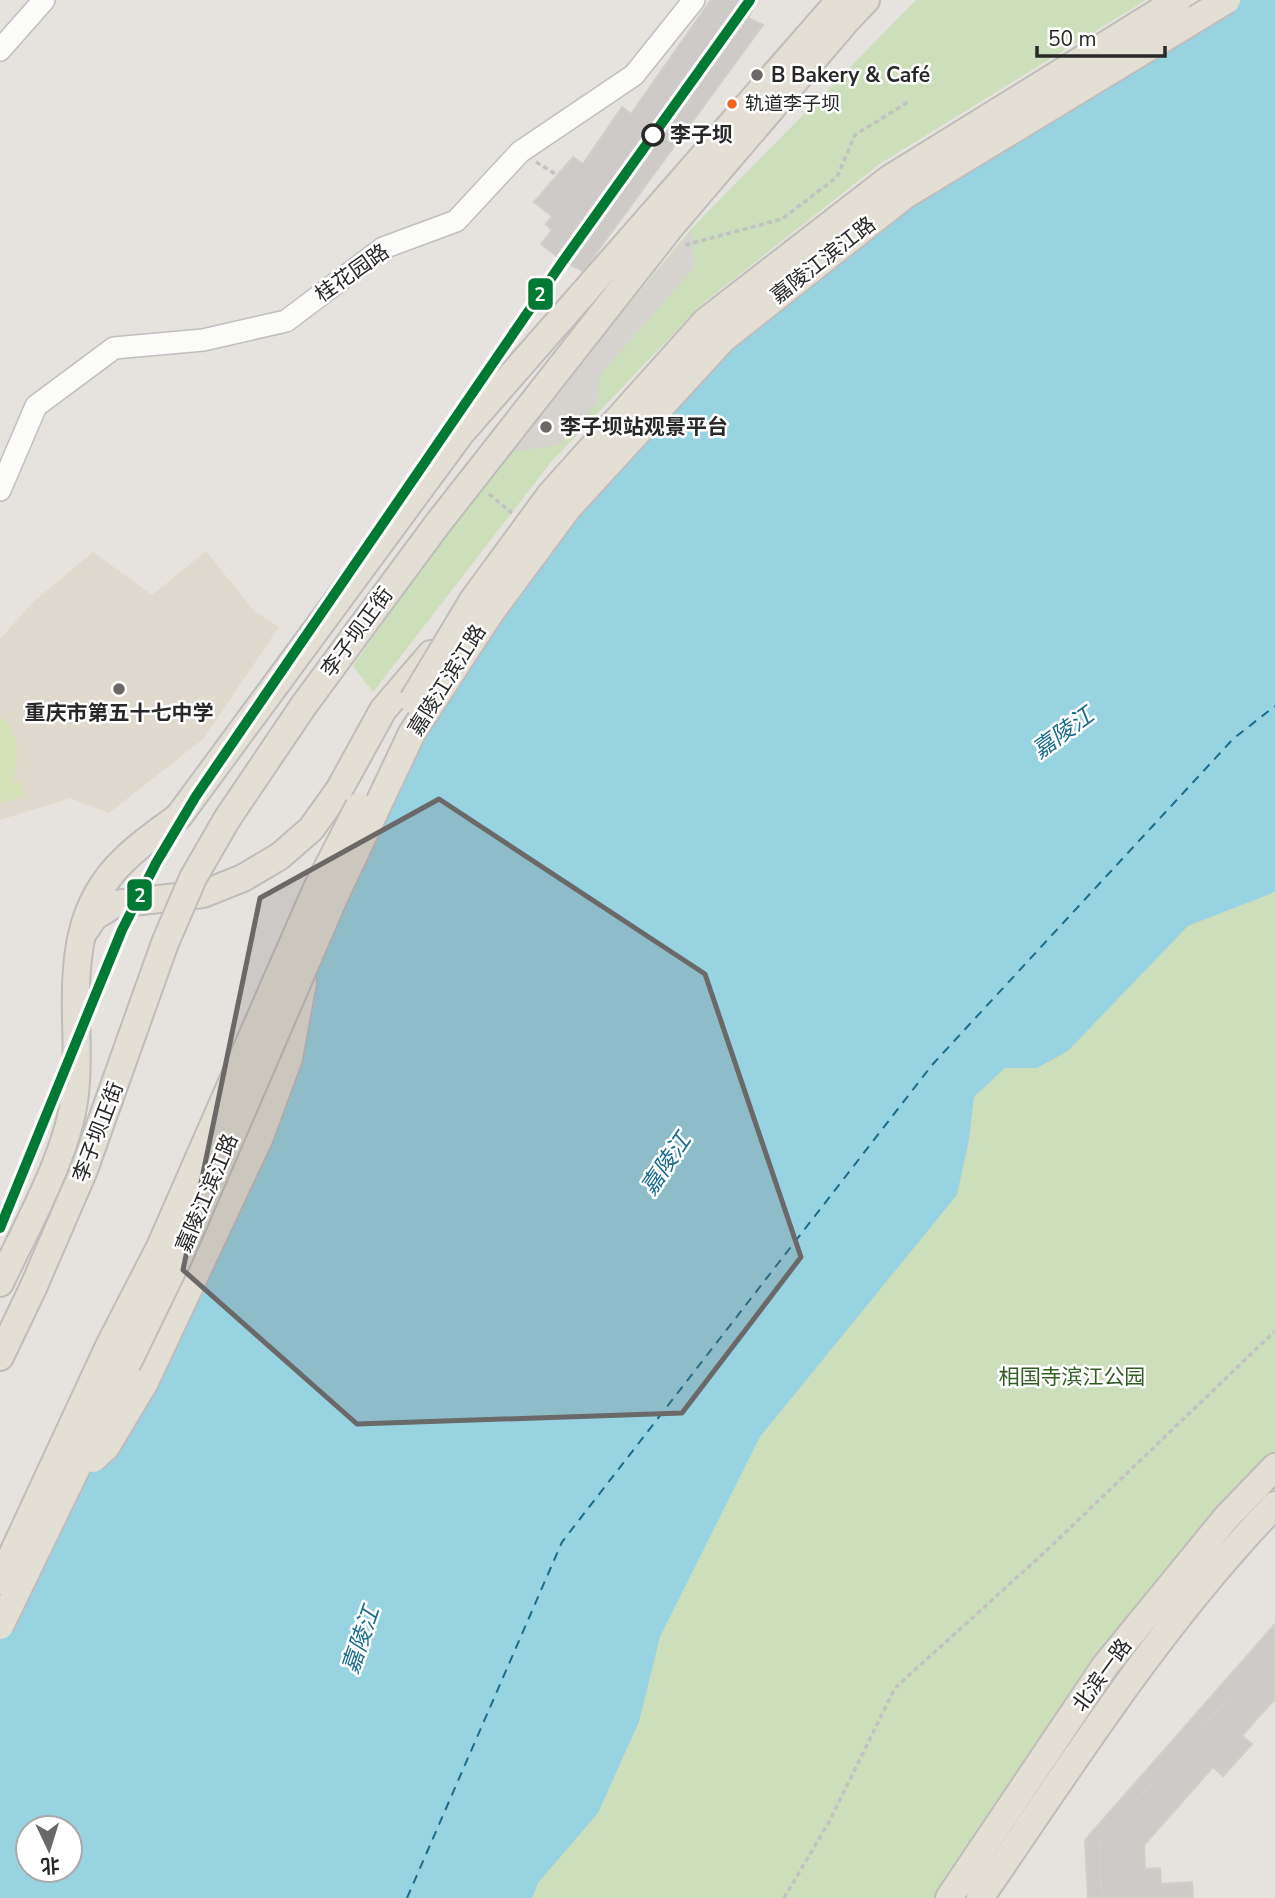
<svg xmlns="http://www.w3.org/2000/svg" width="1275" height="1898" font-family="'Nunito Sans','Noto Sans SC',sans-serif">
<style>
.education{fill:#e0d9cd}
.green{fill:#ccdeba}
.pitch{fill:#d6e2b8}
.plaza{fill:#d6d2ce}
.water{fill:#98d3e2;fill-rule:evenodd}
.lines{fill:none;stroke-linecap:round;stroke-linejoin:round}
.ferry{stroke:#196c8b;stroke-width:2;stroke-dasharray:9 7;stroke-linecap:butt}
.building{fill:#cdcac7;stroke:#d1ceca;stroke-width:2}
.minor-casing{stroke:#c0bfbf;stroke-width:24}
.major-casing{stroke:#bfbdbc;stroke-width:30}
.path{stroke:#c3c2c2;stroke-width:3.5;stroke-dasharray:5 3.5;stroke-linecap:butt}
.minor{stroke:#fbfbfa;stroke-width:21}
.major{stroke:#e4dfd4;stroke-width:26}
.major-bridge-casing{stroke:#bfbdbc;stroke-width:30;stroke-linecap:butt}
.major-bridge{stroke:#e4dfd4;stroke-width:26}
.metro-1-casing{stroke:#fff;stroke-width:16}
.metro-1{stroke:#007a33;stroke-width:10}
.marked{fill:#6a6968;fill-opacity:0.2;stroke:#6a6968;stroke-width:5;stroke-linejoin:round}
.poi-dot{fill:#6a6968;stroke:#fff;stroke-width:2.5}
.bus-dot{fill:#f26522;stroke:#fff;stroke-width:2.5}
.stop-dot{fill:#fff;stroke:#282828;stroke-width:3.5}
.labels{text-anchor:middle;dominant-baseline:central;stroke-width:5;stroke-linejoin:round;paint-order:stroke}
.bus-label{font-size:19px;fill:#282828;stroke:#fff;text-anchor:start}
.poi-label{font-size:21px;font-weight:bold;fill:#282828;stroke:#fff;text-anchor:start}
.stop-label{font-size:21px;font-weight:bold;fill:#282828;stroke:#fff;text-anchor:start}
.street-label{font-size:21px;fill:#282828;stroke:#fff}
.park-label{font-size:21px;fill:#315d20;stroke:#fff}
.water-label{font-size:23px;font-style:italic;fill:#196c8b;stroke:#fff}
.line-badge{stroke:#fff;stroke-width:2.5}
.badge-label{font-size:19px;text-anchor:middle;font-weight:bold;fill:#fff}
</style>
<rect width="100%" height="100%" fill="#e6e2de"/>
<polygon class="education" points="206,551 254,611 279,627 203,739 109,813 70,798 0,820 0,639 33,602 93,552 152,595"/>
<g class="green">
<polygon points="916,0 1146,0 881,163 702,304 551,462 373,692 353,666 489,472 691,229"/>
<polygon points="1275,892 1275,1455 939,1898 532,1898 537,1883 598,1813 639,1722 660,1637 760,1437 957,1195 969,1140 974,1097 1005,1068 1037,1068 1068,1051 1188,926"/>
</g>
<path class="pitch" d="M0,717C23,731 18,760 13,782L22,783L24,796L0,803Z"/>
<polygon class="plaza" points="692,230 695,267 599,376 598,402 559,445 504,453"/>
<path class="water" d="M1203,0H1275V892L1188,926L1068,1051L1037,1068H1005L974,1097L969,1140L957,1195L760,1437L660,1637L639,1722L598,1813L538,1883L532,1898H0V1574L170,1363L260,994L498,626L623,420L986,138ZM28,1828H70V1870H28Z"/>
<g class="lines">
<polyline class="ferry" points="407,1898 562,1542 932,1065 1233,739 1275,706"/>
</g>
<g class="building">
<polygon points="711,0 739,0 753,9 748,18 763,25 583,271 563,261 541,244 552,230 546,224 552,216 534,202 573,157 583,164 622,107 631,114"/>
<polygon points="1275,1624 1275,1699 1254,1722 1228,1699 1099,1842 1102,1898 1088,1898 1085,1840"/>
<polygon points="1228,1699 1254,1722 1242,1736 1252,1744 1223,1776 1213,1767 1144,1845 1145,1869 1160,1868 1161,1884 1192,1882 1193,1898 1102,1898 1099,1842"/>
</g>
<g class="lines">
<g class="minor-casing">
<g id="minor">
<polyline points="0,50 44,0"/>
<polyline points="0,490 36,406 114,348 203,340 286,321 383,248 456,221 520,152 634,75 694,0"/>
</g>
</g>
<g class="major-casing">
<g id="major">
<polyline points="382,599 439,522 672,225 847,20 866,0"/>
<polyline points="86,929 94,917 115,904 203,894 243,878 280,856 311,829 339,790 383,710 431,654"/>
<path d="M0,1283C24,1232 61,1166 72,1112C78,1085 77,1049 76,1021C75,960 77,904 125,859C141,843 161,830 179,816L461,433L840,0"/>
<polyline points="0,1357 33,1288"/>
<polyline points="145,1382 260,1137 289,1058 303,982"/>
<polyline points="949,1898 1105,1666 1226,1518 1275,1467"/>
<path d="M980,1898C1072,1764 1161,1623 1275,1505"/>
</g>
</g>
<g class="path">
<polyline points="536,162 557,175"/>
<polyline points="685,245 782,219 837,177 855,135 908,102"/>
<polyline points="489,494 512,513"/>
<polyline points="784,1898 829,1822 895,1688 1045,1552 1275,1331"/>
</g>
<use href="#minor" class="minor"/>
<use href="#major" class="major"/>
<g class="major-bridge-casing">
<g id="major-bridge">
<polyline points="413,700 473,600 550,495 706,321 889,179 1178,0"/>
<polyline points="33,1288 84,1170 165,943 193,878 227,819 304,705 382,599"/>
<polyline points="93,1459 106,1447 145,1382"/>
<polyline points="0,1581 109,1346 160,1247 317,888 359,806"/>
<polyline points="0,1626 179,1257 334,898 412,733 491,612 568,508 723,339 904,196 1227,0"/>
</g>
</g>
<use href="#major-bridge" class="major-bridge"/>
<g class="metro-1-casing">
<polyline id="metro-1" points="0,1228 122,930 156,863 196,796 563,261 750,0"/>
</g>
<use href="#metro-1" class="metro-1"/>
</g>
<path class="marked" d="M439,799L705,974L801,1257L682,1413L357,1424L183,1270L260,898Z"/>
<g class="poi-dot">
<circle cx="757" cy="75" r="7"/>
<circle cx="546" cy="427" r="7"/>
<circle cx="119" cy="689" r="7"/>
</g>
<circle class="bus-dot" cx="732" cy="104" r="6"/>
<circle class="stop-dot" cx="653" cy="135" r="10"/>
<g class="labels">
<g class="bus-label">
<text x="745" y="104">轨道李子坝</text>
</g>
<g class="poi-label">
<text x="771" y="75">B Bakery &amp; Café</text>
<text x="560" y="427">李子坝站观景平台</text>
<text x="119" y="713" text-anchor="middle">重庆市第五十七中学</text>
</g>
<g class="stop-label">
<text x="670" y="135">李子坝</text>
</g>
<g class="street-label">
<text transform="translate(823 260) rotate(-38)">嘉陵江滨江路</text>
<text transform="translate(352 273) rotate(-35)">桂花园路</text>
<text transform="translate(357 632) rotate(-54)">李子坝正街</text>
<text transform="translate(447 680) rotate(-58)">嘉陵江滨江路</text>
<text transform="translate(98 1132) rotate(-69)">李子坝正街</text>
<text transform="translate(207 1193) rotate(-67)">嘉陵江滨江路</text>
<text transform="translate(1102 1675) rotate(-54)">北滨一路</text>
</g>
<g class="park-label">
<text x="1072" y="1377">相国寺滨江公园</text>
</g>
<g class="water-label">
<text transform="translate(1063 733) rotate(-36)">嘉陵江</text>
<text transform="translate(666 1164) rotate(-56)">嘉陵江</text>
<text transform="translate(361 1640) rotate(-71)">嘉陵江</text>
</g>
</g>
<g class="line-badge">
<rect x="527" y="277" width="27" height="34" rx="7" fill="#007a33"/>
<rect x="126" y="878" width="27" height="34" rx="7" fill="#007a33"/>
</g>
<g class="badge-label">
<text x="540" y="301">2</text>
<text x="140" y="902">2</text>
</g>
<g transform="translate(49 1849) rotate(176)"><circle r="33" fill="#ffffff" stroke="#a9a9a9" stroke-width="2"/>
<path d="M0-5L12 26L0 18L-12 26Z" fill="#6a6968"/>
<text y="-10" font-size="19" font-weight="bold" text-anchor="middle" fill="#282828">北</text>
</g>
<path d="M1037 46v10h128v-10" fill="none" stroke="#282828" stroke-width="3.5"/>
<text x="1048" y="46" font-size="21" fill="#282828" stroke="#ffffff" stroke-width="5" paint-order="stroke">50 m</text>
</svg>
